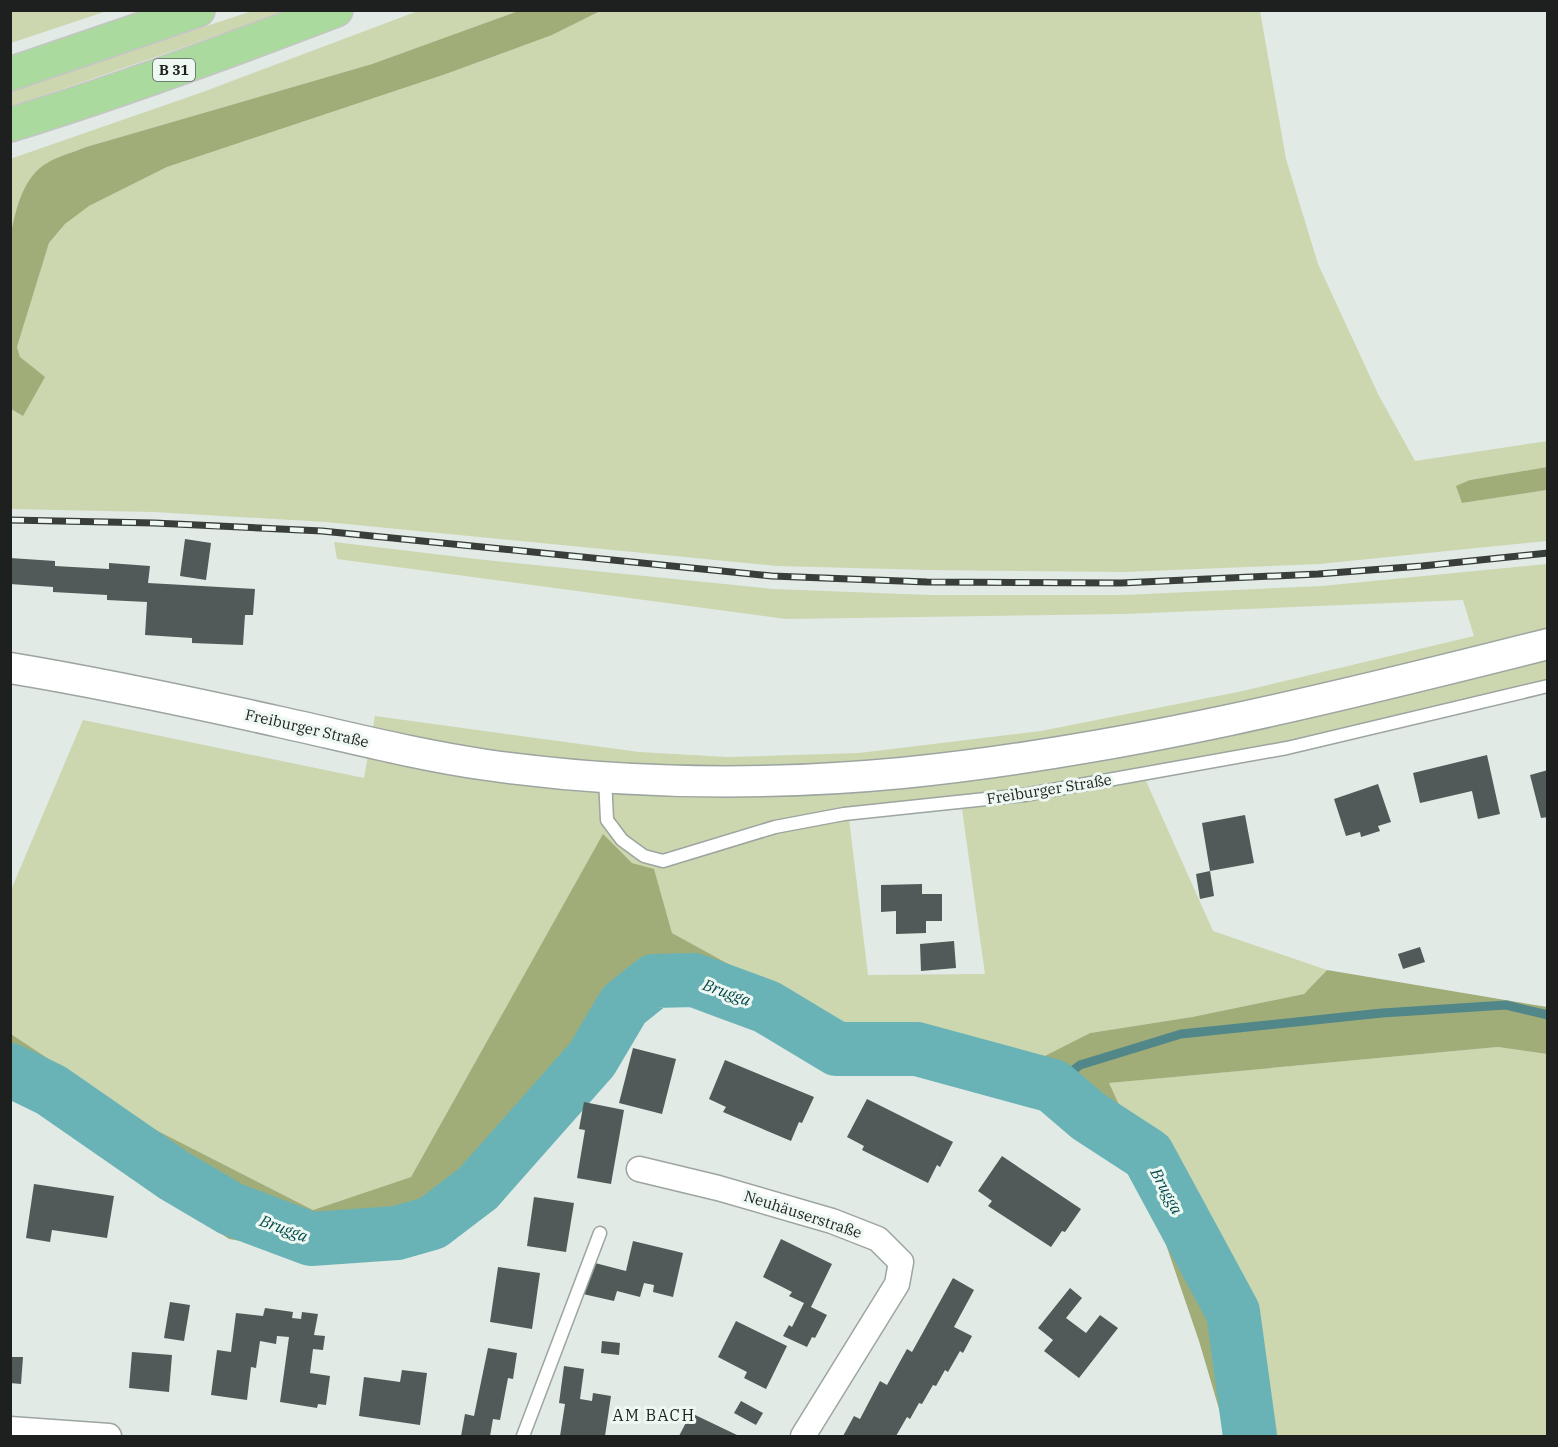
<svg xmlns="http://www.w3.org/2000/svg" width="1558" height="1447" font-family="'IBM Plex Serif',serif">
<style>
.green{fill:#ccd6af;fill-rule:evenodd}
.forest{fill:#a1ad78}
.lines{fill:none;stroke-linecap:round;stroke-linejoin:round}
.stream{stroke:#528789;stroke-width:9}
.river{stroke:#69b3b7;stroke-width:54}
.building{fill:#505a58}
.service-casing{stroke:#9ca59f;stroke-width:15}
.minor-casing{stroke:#9ca59f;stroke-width:27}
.tertiary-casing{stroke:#9ca59f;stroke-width:33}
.trunk-casing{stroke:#c4c5c4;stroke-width:36}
.service{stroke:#fff;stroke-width:12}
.minor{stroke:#fff;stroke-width:24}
.tertiary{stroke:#fff;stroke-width:30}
.trunk{stroke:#abda9e;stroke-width:33}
.rail-casing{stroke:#3a3e3b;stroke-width:7}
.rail{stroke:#eef8f2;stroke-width:4.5;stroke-dasharray:14;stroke-linecap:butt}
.labels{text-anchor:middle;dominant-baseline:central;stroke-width:6;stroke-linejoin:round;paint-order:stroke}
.shield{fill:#eef8f2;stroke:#5c615e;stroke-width:1.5}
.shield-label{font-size:14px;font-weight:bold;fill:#1d201e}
.street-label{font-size:15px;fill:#1d201e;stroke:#eef8f2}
.water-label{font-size:16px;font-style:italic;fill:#00484b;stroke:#eef8f2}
.neighbourhood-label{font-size:16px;letter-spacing:1.5px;fill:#1d201e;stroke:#eef8f2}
</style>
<rect width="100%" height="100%" fill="#e1eae5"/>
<g class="green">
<polygon points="11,10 107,10 107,11 11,43"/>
<polygon points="600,10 1260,11 1286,159 1318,264 1379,396 1415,461 1548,441 1547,467 1470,480 1462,503 1547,490 1547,541 1319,564 1124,572 930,570 777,566 326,522 154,512 11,509 11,409 23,416 20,357 17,347 49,243 65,224 89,206 167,167 446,74 552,35"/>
<polygon points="252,11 288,11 11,107 10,91"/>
<path d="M418,11H518L372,64L86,147C74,152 58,156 47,163C23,178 16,209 11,233L10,159L200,93Z"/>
<path d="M334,542L476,559L773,589L930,595H1123L1322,586L1547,564V692L1290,753L1146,781L1213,931L1327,970L1304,994L1192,1017L1090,1033L1029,1064L943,1036L852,1032L672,933L654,870L632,863L603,835L411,1177L313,1210L156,1130L11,1034V890L83,720L364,778L375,716L639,752L727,757L859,753L1041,731L1243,691L1474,636L1463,600L1124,614L786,619L337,559ZM962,809L985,974L868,975L849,819Z"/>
<polygon points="1498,1047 1547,1054 1547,1436 1266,1436 1233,1284 1212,1229 1181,1181 1146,1132 1121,1109 1108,1083"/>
</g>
<g class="forest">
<path d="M518,11H600L552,35L446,74L167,167L89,206L65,224L49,243L17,347L20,357L45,377L23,416L11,409V233C16,209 23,177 47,163C58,156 74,152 86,147L372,64Z"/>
<polygon points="1547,467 1547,490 1462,503 1456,486 1470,480"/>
<polygon points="603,834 632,863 654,869 672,933 852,1032 943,1036 1029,1064 1090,1033 1192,1017 1304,994 1327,970 1547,1007 1547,1054 1498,1047 1109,1083 1121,1109 1146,1132 1181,1181 1212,1229 1233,1284 1266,1436 1227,1436 1199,1341 1147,1189 1088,1132 1032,1102 929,1073 818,1058 678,987 634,1007 599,1060 494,1189 420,1244 326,1255 229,1239 11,1093 11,1034 156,1130 313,1210 411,1177"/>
</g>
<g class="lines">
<polyline class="stream" points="1053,1086 1080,1065 1181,1034 1382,1013 1506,1005 1548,1015"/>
<polyline class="river" points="10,1070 51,1090 175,1176 231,1209 311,1239 397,1233 432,1223 478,1188 592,1059 624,1005 654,981 694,980 767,1007 837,1049 917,1049 1053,1086 1088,1116 1148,1155 1233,1312 1250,1436"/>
</g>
<g class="building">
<polygon points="185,539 211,543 206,580 180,576"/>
<polygon points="10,558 55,561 55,566 109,569 109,563 150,566 148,583 255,589 253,615 245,615 243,645 192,643 192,638 145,635 147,602 107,600 107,595 53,592 53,587 10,584"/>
<polygon points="1487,755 1500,814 1478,819 1472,791 1420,803 1413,773"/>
<polygon points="1548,770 1548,817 1541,818 1530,775"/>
<polygon points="1378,784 1391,822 1378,826 1380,831 1361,837 1360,832 1346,836 1334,799"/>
<polygon points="1245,815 1254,863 1210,871 1202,823"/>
<polygon points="1210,871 1214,896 1200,899 1196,874"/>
<polygon points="922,884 922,894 942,894 942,921 926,921 926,933 896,934 896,911 881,912 881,885"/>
<polygon points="954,941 956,968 921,971 920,944"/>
<polygon points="1420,947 1425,962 1403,969 1398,954"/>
<polygon points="633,1048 676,1059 662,1114 619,1103"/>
<polygon points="725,1060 814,1097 802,1123 799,1122 791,1141 723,1112 726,1107 709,1099"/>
<polygon points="867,1099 953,1142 940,1167 937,1165 928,1183 862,1150 864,1146 847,1137"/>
<polygon points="584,1102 624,1110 611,1184 577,1178 585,1130 579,1129"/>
<polygon points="1002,1156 1081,1209 1065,1232 1062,1231 1051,1247 988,1206 992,1201 978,1191"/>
<polygon points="34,1184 114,1196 107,1238 52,1230 50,1242 26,1238"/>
<polygon points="534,1197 574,1203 566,1252 527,1246"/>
<polygon points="781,1239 832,1264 811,1307 827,1315 815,1338 812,1337 807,1347 783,1336 789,1325 792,1327 804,1303 789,1296 792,1292 763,1277"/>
<polygon points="633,1241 683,1253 673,1297 653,1292 654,1285 644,1283 640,1297 617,1291 614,1301 583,1294 595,1263 626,1271"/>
<polygon points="498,1267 540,1273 532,1329 490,1322"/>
<polygon points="953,1278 974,1290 954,1327 972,1336 963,1353 960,1351 948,1372 945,1370 936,1386 933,1385 922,1404 919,1403 910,1419 907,1417 896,1436 843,1436 854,1416 860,1419 880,1381 887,1385 907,1349 912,1352"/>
<polygon points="1070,1288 1082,1298 1066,1318 1086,1333 1100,1315 1118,1328 1079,1378 1044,1351 1053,1340 1038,1328"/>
<polygon points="170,1302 190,1305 184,1341 164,1338"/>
<polygon points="265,1308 293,1312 292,1318 301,1319 302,1312 318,1314 314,1335 325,1336 323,1350 313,1349 310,1373 330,1376 326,1405 318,1404 317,1408 280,1402 289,1337 277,1336 276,1344 260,1341 256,1368 251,1367 247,1400 211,1395 217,1350 231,1352 236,1313 263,1316"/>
<polygon points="736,1321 787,1346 766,1389 744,1378 747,1372 718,1357"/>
<polygon points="602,1341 620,1343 619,1355 601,1353"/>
<polygon points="488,1348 517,1353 513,1379 508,1378 500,1420 493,1419 490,1436 461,1436 465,1414 474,1416"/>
<polygon points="132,1352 172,1355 169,1392 129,1388"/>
<polygon points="10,1357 23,1357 21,1384 10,1383"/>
<polygon points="564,1366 584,1369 580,1399 592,1401 593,1393 611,1396 605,1436 560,1436 565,1404 559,1403"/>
<polygon points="402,1370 427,1373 420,1425 359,1416 364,1377 400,1382"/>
<polygon points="741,1401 763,1413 756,1425 734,1413"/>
<polygon points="691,1413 739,1436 679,1436"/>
</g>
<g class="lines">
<g class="service-casing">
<g id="service">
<polyline points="605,777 607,820 622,840 644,856 663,861 775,827 844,814 1024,795 1287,748 1548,686"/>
<polyline points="523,1436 600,1233"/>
</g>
</g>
<g class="minor-casing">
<g id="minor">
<polyline points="639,1169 718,1188 832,1221 878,1239 901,1262 897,1284 803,1436"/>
<polyline points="10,1429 109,1436"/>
</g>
</g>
<g class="tertiary-casing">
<path id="tertiary" d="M10,668C101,683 190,702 280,722C348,737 417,755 487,765C623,784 765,786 902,773C1121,751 1335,698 1548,644"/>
</g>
<g class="trunk-casing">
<g id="trunk">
<polyline points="10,74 198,10"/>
<path d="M10,125C120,91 229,51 336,10"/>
</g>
</g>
<use href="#service" class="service"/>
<use href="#minor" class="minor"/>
<use href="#tertiary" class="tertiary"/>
<use href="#trunk" class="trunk"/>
<g class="rail-casing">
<polyline id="rail" points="10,520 154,523 322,531 772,576 927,582 1121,583 1318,574 1422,566 1548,553"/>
</g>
<use href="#rail" class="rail"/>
</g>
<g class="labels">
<rect class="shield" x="153" y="59" width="42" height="22" rx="4.5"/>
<g class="shield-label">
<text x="174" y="70">B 31</text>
</g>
<g class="street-label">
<text transform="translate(307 728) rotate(13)">Freiburger Straße</text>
<text transform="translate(1049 789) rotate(-9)">Freiburger Straße</text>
<text transform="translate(803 1214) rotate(18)">Neuhäuserstraße</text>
</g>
<g class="water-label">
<text transform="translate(727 992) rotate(20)">Brugga</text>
<text transform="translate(1167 1191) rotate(62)">Brugga</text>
<text transform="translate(284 1228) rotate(20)">Brugga</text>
</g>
<g class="neighbourhood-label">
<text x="654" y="1415">AM BACH</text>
</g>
</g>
<rect width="1558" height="1447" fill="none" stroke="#1d201e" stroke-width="24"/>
</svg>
